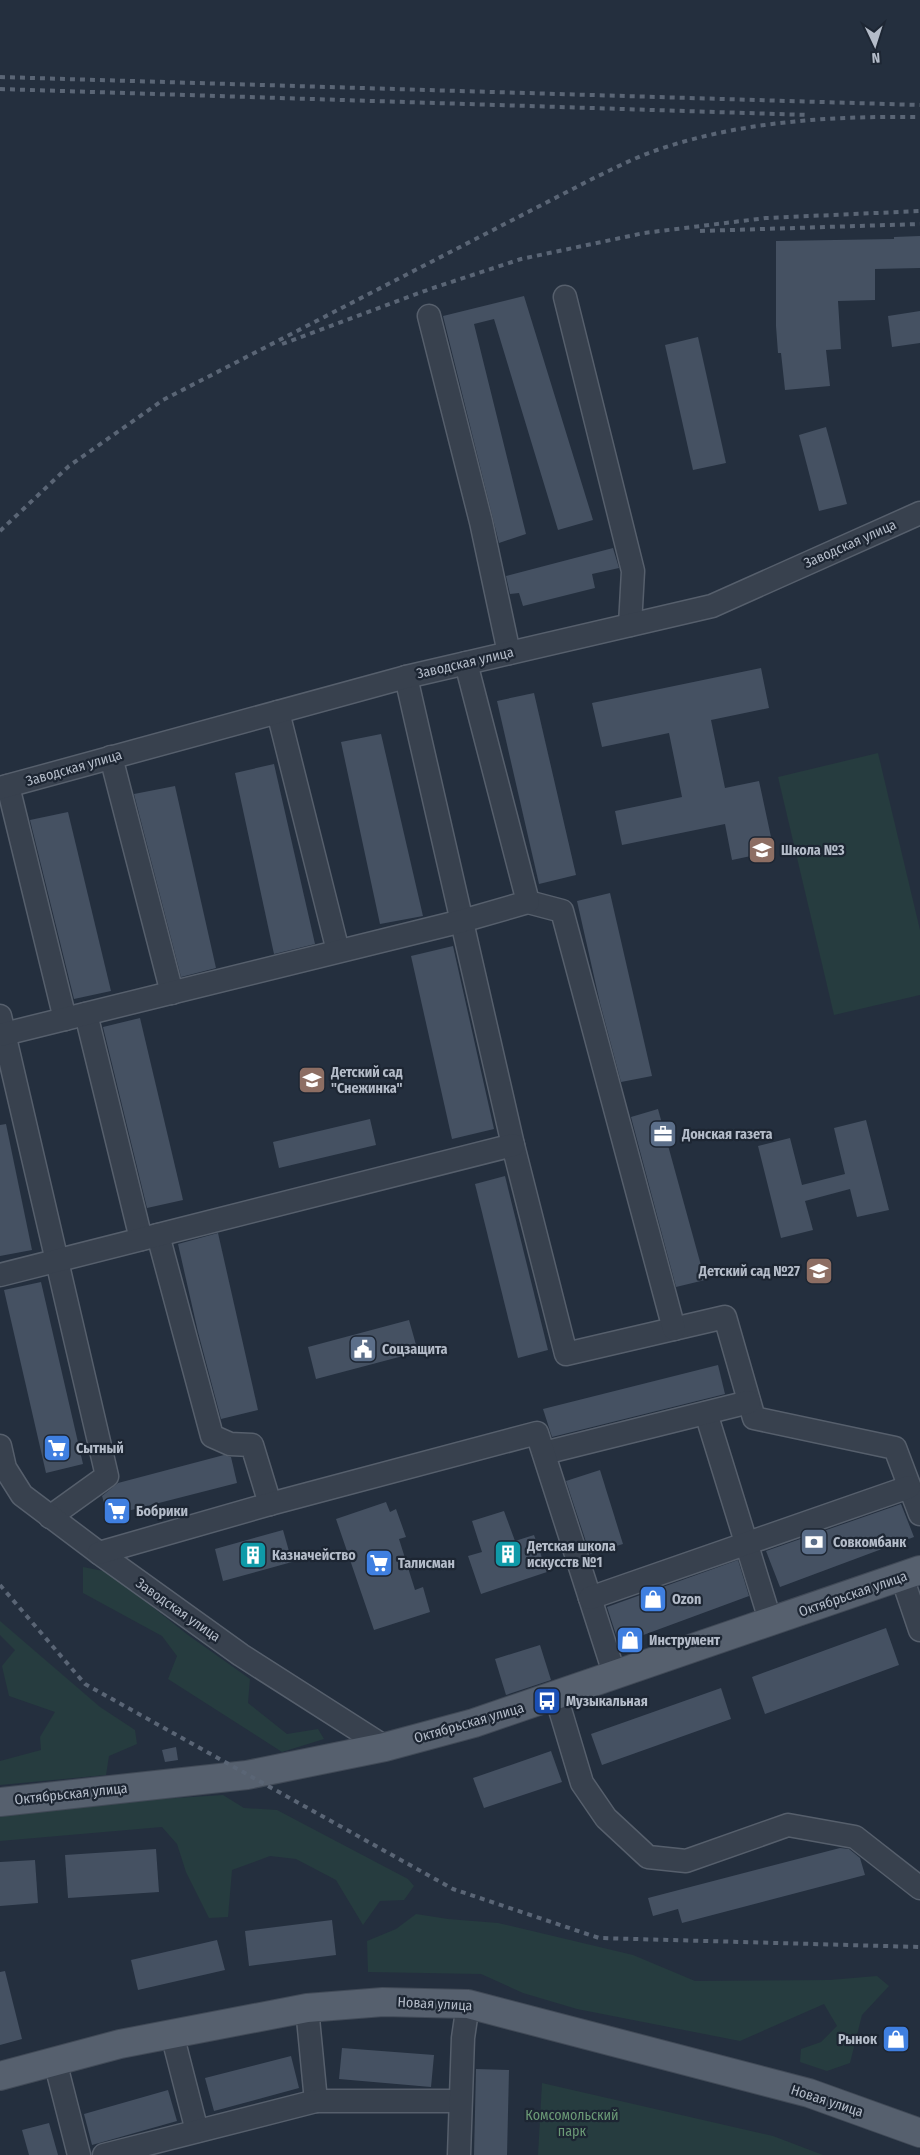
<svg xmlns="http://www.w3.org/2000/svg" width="920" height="2155" font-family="'Fira Sans Condensed',sans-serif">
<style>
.green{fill:#263c3f}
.building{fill:#455162}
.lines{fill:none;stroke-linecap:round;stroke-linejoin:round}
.minor-casing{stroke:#565f6c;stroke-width:25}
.major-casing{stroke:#414a57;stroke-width:30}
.minor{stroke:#38414e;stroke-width:22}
.major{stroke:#56606e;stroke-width:28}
.rail{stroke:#5a6575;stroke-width:4;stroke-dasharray:5 5;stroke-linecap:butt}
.labels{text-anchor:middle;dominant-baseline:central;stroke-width:4.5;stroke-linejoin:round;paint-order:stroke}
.street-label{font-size:14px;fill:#b4bcc9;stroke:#1d2633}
.poi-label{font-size:14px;font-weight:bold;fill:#b4bcc9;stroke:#1d2633;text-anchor:start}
.park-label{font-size:14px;fill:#6b9a76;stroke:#1d2633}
</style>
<rect width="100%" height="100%" fill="#242f3e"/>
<g class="green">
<polygon points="878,753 920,930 920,995 834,1015 778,777"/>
<polygon points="83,1567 108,1572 188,1635 250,1679 248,1703 287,1734 318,1729 324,1739 282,1752 168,1679 177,1656 162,1636 83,1593"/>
<polygon points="0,1621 100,1707 135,1730 137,1744 109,1756 106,1775 0,1785 0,1761 41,1750 40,1737 55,1712 9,1696 2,1666 15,1650 0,1635"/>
<polygon points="223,1795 244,1808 277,1810 408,1879 414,1886 404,1900 380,1901 363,1925 336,1880 296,1859 270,1856 232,1870 228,1917 209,1918 186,1872 177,1844 162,1827 0,1841 0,1815 161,1799"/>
<polygon points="416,1914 448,1919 498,1923 633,1955 695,1981 830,1980 877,1976 889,1986 862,2015 850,2063 827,2071 800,2062 801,2049 821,2042 837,2026 824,2004 740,2041 577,2009 523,1993 481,1974 368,1972 367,1941 396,1929"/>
<polygon points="542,2083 773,2136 823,2155 538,2155"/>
</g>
<g class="building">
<polygon points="920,236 920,268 875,269 875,300 838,301 841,349 826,350 830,386 785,390 781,353 778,353 776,326 776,241 894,239 894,237"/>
<polygon points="524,296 593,520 558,530 494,319 474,324 526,534 499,543 443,316"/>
<polygon points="920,311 920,343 892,347 888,316"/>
<polygon points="698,337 726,463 693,470 665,345"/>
<polygon points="826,427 847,504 819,511 799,435"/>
<polygon points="613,548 619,568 592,574 595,588 523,606 519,593 510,594 506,576"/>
<polygon points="761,668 769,708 711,720 725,788 759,781 774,851 732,860 725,824 622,845 615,811 682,797 669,733 602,747 592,703"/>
<polygon points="534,693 576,875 539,884 497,701"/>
<polygon points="381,734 423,916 380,924 341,742"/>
<polygon points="274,764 315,944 274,954 235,773"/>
<polygon points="175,786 216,968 181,977 134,794"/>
<polygon points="68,812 111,991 74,999 30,820"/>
<polygon points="610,893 652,1076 621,1082 600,1003 577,901"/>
<polygon points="453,946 494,1129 452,1139 411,956"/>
<polygon points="140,1018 183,1200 147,1208 103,1027"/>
<polygon points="658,1109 705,1280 676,1287 631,1117"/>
<polygon points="370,1119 376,1145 279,1168 273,1142"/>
<polygon points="866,1120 889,1210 857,1217 850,1189 805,1201 813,1230 781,1238 758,1146 790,1138 802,1185 845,1174 834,1128"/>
<polygon points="6,1124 32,1250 0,1256 0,1125"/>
<polygon points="505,1176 548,1350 518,1358 475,1184"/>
<polygon points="218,1233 258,1410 221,1419 198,1332 178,1244"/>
<polygon points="41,1282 83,1464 46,1473 4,1290"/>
<polygon points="409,1320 418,1352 316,1379 308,1347"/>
<polygon points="718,1365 725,1394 552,1437 543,1409"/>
<polygon points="224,1455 231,1457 237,1483 108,1516 102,1496 118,1483"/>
<polygon points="600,1470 623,1544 590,1554 566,1481"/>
<polygon points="386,1502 390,1512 396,1509 406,1537 399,1539 415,1590 423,1587 430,1612 374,1630 336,1519"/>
<polygon points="901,1504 914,1537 780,1587 766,1551"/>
<polygon points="504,1511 515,1541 534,1535 547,1572 481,1594 468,1556 482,1552 472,1521"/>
<polygon points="283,1530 292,1562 223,1581 215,1549"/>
<polygon points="738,1560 749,1596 619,1644 607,1607"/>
<polygon points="886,1628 899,1665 765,1714 752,1677"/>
<polygon points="540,1645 551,1680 506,1695 495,1659"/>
<polygon points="721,1688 731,1719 602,1765 591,1734"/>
<polygon points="176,1747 178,1760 165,1762 162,1750"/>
<polygon points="551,1751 562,1782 484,1808 473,1778"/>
<polygon points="840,1848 849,1849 860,1858 865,1875 682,1923 678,1909 653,1916 648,1898"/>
<polygon points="156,1849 159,1892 68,1898 65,1855"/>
<polygon points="35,1860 38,1903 0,1906 0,1862"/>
<polygon points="332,1920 336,1955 249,1966 245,1931"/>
<polygon points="217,1940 225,1970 138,1990 131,1960"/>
<polygon points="5,1971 22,2039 0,2045 0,1972"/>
<polygon points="342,2048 434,2055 431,2087 339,2079"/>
<polygon points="291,2056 299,2088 214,2111 205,2078"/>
<polygon points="476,2069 509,2070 507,2155 474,2155"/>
<polygon points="168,2090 177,2121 92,2145 84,2114"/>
<polygon points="49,2123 58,2155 29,2155 22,2130"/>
</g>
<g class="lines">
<g class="minor-casing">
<g id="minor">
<polyline points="565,297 633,571 630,625"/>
<polyline points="429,316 481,522 509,653"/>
<polyline points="406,677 513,1145 566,1354 725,1317 754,1418 895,1448 920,1514"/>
<polyline points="278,712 338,951"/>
<polyline points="111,757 172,993"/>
<polyline points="8,786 65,1019"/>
<polyline points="0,788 406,677 712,606 920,513"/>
<polyline points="528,902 562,911 674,1329"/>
<polyline points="86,1014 141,1239"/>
<polyline points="0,1016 107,1476 50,1517"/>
<polyline points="0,1035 462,921 528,902 466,663"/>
<polyline points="158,1235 212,1436 230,1444 252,1445 270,1504"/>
<polyline points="0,1275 513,1145"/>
<polyline points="706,1413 771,1623"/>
<polyline points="0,1446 5,1468 22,1495 99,1553 241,1655 385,1747"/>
<polyline points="544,1453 749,1402"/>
<polyline points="99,1553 270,1504 537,1433 615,1676"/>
<polyline points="902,1577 920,1630"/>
<polyline points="590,1598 909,1487"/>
<polyline points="556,1696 582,1783 606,1818 648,1857 686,1861 788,1825 855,1837 920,1888"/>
<polyline points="307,2008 316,2101"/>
<polyline points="172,2034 197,2131"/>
<polyline points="55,2061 79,2155"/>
<polyline points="104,2155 316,2101 460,2101"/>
<polyline points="459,2155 463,2038 468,2004"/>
</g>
</g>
<g class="major-casing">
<g id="major">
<polyline points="0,1802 247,1775 385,1747 474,1723 920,1570"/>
<polyline points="0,2076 120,2044 307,2008 383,2002 468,2004 809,2093 920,2133"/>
</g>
</g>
<use href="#minor" class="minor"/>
<use href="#major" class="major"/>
<g class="rail">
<polyline points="0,77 920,105"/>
<polyline points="0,89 809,115"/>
<polyline points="700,231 920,224"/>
<polyline points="282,344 430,289 521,259 644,233 766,218 920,211"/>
<path d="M0,531L69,466L163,400L594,178C615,168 636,157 657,150C741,121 832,116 920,117"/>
<polyline points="0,1585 85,1684 453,1889 599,1938 920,1947"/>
</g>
</g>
<defs>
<g id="school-square" transform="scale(1.4375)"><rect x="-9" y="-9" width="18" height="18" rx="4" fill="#8d6e63" stroke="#1d2633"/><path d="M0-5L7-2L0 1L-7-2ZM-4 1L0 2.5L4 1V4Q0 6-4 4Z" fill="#fff"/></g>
<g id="office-square" transform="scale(1.4375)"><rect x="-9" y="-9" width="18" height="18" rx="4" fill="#5c6f8a" stroke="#1d2633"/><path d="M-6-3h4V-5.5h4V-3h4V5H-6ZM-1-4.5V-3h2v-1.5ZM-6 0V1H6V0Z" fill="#fff"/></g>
<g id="civic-square" transform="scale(1.4375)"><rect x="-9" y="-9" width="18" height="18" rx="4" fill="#5c6f8a" stroke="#1d2633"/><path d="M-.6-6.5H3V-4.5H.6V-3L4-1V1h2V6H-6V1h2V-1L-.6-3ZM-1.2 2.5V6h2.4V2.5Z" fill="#fff"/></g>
<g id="supermarket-square" transform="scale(1.4375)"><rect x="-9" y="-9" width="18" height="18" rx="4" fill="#3f7fe0" stroke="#1d2633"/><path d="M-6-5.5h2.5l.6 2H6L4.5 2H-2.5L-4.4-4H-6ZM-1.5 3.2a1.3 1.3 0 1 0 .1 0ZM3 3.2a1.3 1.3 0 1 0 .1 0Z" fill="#fff"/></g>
<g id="bank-square" transform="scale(1.4375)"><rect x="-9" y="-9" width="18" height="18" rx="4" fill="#5c6f8a" stroke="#1d2633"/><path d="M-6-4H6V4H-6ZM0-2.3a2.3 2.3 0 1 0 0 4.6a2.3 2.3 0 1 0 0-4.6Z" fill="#fff"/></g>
<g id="building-square" transform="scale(1.4375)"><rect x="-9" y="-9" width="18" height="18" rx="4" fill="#0f9aa8" stroke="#1d2633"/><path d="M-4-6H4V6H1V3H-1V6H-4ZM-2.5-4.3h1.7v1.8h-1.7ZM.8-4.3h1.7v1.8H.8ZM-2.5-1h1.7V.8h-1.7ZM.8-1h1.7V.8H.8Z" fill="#fff"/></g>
<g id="shop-square" transform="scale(1.4375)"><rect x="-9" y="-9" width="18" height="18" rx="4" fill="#3f7fe0" stroke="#1d2633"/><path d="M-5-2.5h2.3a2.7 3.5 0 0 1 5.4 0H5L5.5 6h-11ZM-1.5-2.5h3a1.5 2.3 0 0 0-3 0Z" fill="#fff"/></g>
<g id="bus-square" transform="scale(1.4375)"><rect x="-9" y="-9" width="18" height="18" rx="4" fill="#1a4fb4" stroke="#1d2633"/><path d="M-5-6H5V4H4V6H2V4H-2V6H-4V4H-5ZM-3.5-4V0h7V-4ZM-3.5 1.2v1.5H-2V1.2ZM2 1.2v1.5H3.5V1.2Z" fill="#fff"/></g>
</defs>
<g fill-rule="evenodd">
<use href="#school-square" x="762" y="850"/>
<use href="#school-square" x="312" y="1080"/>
<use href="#office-square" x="663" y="1134"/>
<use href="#school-square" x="819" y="1271"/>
<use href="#civic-square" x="363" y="1349"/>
<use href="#supermarket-square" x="57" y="1448"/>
<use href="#supermarket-square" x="117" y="1511"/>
<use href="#bank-square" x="814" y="1542"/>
<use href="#building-square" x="508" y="1554"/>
<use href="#building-square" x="253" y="1555"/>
<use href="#supermarket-square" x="379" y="1563"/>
<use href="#shop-square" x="653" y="1599"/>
<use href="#shop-square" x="630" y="1640"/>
<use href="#bus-square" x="547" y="1701"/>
<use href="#shop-square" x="896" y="2039"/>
</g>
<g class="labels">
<g class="street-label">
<text transform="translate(850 544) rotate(-24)">Заводская улица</text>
<text transform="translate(465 663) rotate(-13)">Заводская улица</text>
<text transform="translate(74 768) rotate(-16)">Заводская улица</text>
<text transform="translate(853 1594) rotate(-19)">Октябрьская улица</text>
<text transform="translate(178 1610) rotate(35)">Заводская улица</text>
<text transform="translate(469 1723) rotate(-16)">Октябрьская улица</text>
<text transform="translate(71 1794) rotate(-6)">Октябрьская улица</text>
<text transform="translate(435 2004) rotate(3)">Новая улица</text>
<text transform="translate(827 2101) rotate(18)">Новая улица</text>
</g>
<g class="poi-label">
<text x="781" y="850">Школа №3</text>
<text x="331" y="1072">Детский сад<tspan x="331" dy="16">"Снежинка"</tspan></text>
<text x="682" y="1134">Донская газета</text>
<text x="800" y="1271" text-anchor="end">Детский сад №27</text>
<text x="382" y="1349">Соцзащита</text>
<text x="76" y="1448">Сытный</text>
<text x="136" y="1511">Бобрики</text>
<text x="833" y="1542">Совкомбанк</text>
<text x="527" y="1546">Детская школа<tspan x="527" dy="16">искусств №1</tspan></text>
<text x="272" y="1555">Казначейство</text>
<text x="398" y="1563">Талисман</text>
<text x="672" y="1599">Ozon</text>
<text x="649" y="1640">Инструмент</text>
<text x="566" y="1701">Музыкальная</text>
<text x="877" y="2039" text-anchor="end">Рынок</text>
</g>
<g class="park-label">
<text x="572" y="2115">Комсомольский<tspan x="572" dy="16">парк</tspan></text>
</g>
</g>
<g transform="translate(875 45) rotate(176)" stroke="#1d2633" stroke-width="4" paint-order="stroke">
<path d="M0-4L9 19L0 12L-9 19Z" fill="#b4bcc9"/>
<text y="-8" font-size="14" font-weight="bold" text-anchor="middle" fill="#b4bcc9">N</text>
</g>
</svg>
